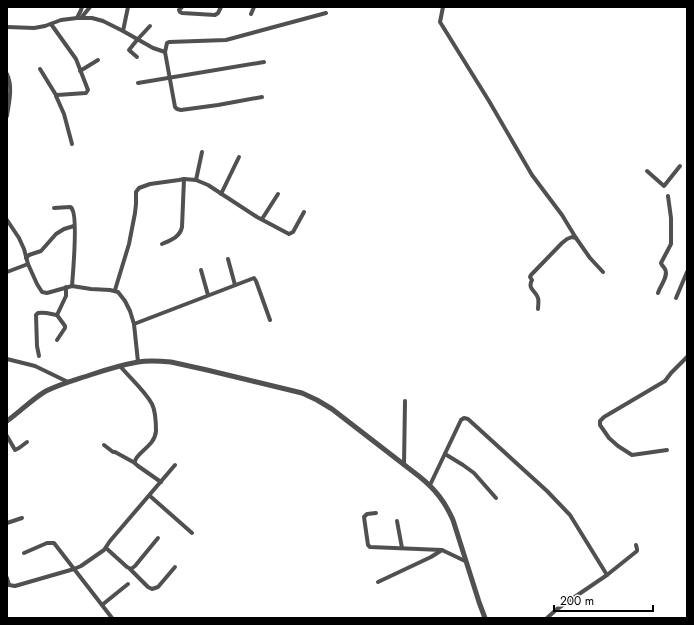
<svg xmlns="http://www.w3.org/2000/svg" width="694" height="625" font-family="Jost,sans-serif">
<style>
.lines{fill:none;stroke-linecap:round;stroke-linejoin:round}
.minor{stroke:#505050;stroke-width:4}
.tertiary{stroke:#505050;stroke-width:5}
</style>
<rect width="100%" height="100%" fill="#fff"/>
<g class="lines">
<g class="minor">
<polyline points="182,7 179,10 180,12 182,13 215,15 218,13 221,7"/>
<polyline points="443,7 440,22 489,101 532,175 562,215 576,238"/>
<polyline points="251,14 254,7"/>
<polyline points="77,18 81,10 82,7"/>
<polyline points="81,18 90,7"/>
<polyline points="51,24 76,59 88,90 86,93 57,95 56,96 64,114 72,144"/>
<polyline points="7,27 34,28 45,26 61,20 77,18 92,18 103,21 123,31 153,48 165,52"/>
<polyline points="123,31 128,7"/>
<polyline points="137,57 130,51 129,50 137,40 150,26"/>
<polyline points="40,69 56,95"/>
<polyline points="80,71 98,60"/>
<path d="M7,74C13,87 9,102 7,116"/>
<polyline points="138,83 264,62"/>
<polyline points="262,97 218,105 181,110 177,109 175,107 165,52 167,43 169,42 226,40 326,13"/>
<polyline points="647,171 664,186 680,166"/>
<polyline points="196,180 202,152"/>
<polyline points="221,194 239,157"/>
<path d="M54,208L70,207C71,207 72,208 72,209C78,217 73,273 72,286"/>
<polyline points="262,219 278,194"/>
<polyline points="7,220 19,238 24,249 28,264 37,284 42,292 47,293 72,286 91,289 110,290 118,292 125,301 130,311 134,324 138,362"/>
<path d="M162,244C171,240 180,237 182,227L184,179"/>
<polyline points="26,258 29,255 41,251 56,234 64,229 74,226"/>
<polyline points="228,259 235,285"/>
<polyline points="201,270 208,295"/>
<polyline points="7,272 28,264"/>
<polyline points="115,290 129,244 135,213 136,204 136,192 139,188 150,184 179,180 184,179 196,180 208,185 257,217 289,234 293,232 304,212"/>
<path d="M658,293C660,286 669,276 665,269C664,267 662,266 661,263L671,244V218L668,196"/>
<polyline points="676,298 687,272"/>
<path d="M538,309C538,306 539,302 538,298C536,291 527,289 532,280L530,277L531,275L562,243L567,239L572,237L576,238L590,258L603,272"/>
<polyline points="134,324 254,278 256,281 270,320"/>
<polyline points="57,340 65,328 65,326 57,315 66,296 66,287"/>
<path d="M39,356L37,346L36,315L38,313C45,312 51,314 57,315"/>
<polyline points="7,359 35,366 68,382"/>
<path d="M120,366C130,378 145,391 152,404C156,412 156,423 156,431C155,446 137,452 135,461C134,464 136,464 138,466L161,482"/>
<polyline points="7,436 15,450 19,448 27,442"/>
<polyline points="104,445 113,452 115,452 135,463"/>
<polyline points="667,450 632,455 618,446 609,438 600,425 600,421 604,417 665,381 671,373 687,357"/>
<polyline points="445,454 463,465 474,473 496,498"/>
<polyline points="404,465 405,401"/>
<polyline points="430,485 461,420 464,418 468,419 547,491 570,515 607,575"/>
<polyline points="150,496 192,533"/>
<polyline points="376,513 367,514 364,517 368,545 370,547 442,550 465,561"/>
<polyline points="397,521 402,548"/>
<polyline points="7,523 22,518"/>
<polyline points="106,548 127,567 131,569 135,566 158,538"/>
<polyline points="24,553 47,543 54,543 112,618"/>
<polyline points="130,569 148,587 152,589 158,587 175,567"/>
<polyline points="7,578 9,585 15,586 74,569 81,566 104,550 110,541 175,465"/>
<polyline points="378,582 431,557 442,550"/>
<polyline points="102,605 128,584"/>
<polyline points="547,618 557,609 607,575 637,551 637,549 636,545"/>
</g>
<path class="tertiary" d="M7,421C20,412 32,399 46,391C60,384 75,380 90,375C105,370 121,365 138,362C149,360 160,361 171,362L207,370L302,393L317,400L332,409L420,477C436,490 445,502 453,520L479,602L485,618"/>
</g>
<rect width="694" height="625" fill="none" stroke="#000000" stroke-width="16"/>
<path d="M554 605v6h99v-6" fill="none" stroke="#000000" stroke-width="2"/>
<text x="560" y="605" font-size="12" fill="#000000" stroke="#ffffff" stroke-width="3" paint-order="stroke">200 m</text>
</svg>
